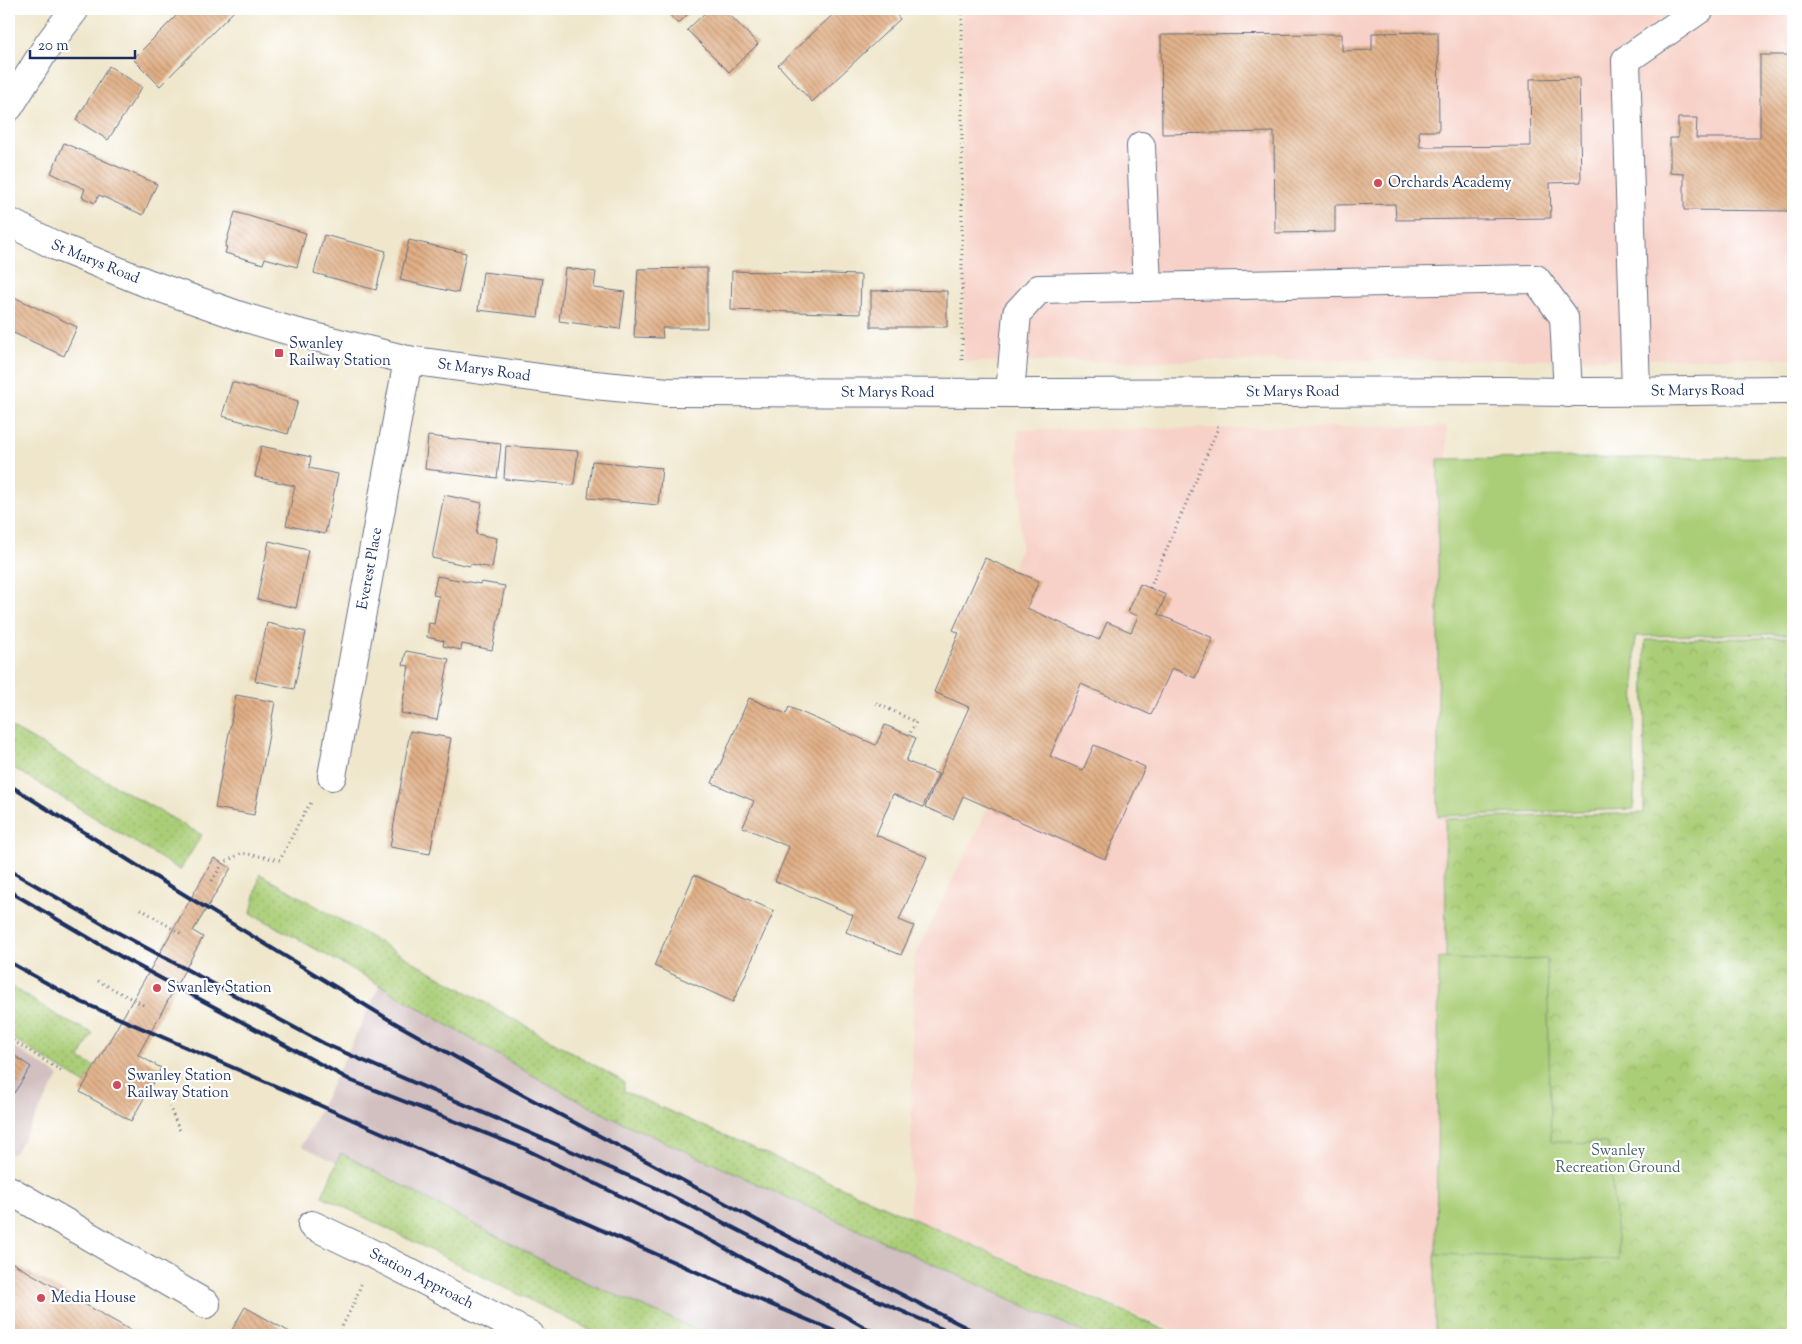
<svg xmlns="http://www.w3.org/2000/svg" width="1802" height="1344" font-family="'Sorts Mill Goudy',serif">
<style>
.built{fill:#f7d1c8}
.industrial{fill:#d2bfc0}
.grass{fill:url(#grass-dots);stroke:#627e6a}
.park{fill:url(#park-crowns);stroke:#627e6a}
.garden{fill:#aace77;stroke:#627e6a}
.building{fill:url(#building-back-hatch)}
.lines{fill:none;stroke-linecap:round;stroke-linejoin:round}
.minor-casing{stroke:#656f84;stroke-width:30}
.path{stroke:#656f84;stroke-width:3;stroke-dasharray:1 4;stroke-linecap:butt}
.minor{stroke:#fff;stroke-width:28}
.rail{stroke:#1b2f5e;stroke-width:4}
.poi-dot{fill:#d1495b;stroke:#fff;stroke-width:2}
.labels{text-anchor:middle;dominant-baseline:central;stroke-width:4.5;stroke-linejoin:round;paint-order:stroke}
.poi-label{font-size:15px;fill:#1b2f5e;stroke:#fff;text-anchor:start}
.street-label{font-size:15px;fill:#1b2f5e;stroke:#fff}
.park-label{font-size:15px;fill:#465f66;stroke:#fff}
</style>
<defs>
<pattern id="grass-dots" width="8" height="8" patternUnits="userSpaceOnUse" patternTransform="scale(1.25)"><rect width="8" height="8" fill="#aace77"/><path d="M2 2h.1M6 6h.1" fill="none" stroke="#92b169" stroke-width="1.8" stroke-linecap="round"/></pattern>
<pattern id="park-crowns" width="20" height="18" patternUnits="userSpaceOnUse" patternTransform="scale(1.25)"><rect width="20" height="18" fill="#aace77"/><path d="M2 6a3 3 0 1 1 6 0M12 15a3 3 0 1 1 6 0" fill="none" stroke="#92b169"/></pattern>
<pattern id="building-back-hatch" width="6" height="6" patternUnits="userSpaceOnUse" patternTransform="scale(1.25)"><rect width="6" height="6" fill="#e1af85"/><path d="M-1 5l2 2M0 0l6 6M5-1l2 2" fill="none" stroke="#b68f70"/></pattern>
</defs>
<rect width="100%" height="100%" fill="#fff"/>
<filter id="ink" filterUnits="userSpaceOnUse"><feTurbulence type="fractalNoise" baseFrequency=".02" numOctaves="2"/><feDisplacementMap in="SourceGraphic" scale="10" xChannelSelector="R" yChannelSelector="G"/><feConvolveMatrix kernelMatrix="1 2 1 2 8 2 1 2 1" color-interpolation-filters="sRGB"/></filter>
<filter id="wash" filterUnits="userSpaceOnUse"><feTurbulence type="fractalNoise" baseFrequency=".0096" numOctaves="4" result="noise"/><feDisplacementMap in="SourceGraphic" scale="20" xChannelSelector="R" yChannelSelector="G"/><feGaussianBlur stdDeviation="1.12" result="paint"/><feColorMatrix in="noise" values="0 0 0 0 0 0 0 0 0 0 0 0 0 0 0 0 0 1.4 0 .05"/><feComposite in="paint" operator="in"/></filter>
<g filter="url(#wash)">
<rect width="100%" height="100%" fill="#efe6cb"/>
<g class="built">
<polygon points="962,9 1793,9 1793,358 964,362"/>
<polygon points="1447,426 1447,959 1443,1335 1183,1335 910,1217 914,959 988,808 963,797 952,819 924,808 968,708 933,692 959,634 953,630 984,558 1012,570 1021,547 1018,430"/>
</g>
<g class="industrial">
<polygon points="380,985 532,1075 606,1115 1089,1335 710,1335 571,1276 302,1146"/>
<polygon points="9,1044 59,1076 15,1153 9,1155"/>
</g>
<g class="grass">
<polygon points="9,726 202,835 180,870 9,765"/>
<polygon points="260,874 624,1082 624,1091 1176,1335 1089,1335 606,1115 532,1075 380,985 251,913"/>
<polygon points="9,985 66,1021 93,1033 79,1058 95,1067 85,1084 9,1036"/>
<polygon points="341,1153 571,1276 710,1335 600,1335 322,1196"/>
</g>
<polygon class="park" points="1793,637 1793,1335 1435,1335 1435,1255 1442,1255 1446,958 1445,819 1644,813 1645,640"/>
<g class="garden">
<polygon points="1793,457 1793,634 1635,636 1634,809 1438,816 1438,459"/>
<polygon points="1439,958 1498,961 1547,959 1551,1142 1608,1143 1619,1260 1436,1254"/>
</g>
<g id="blocks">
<g class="building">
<polygon points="183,9 236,9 160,86 133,59"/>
<polygon points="664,9 693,9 678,24"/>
<polygon points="709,9 724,9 758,44 729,72 687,30"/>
<polygon points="839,9 891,9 900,19 812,102 778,65"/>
<polygon points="1438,32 1439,131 1419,131 1420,147 1531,146 1530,79 1579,78 1581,182 1550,183 1551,218 1396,220 1395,204 1335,205 1335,232 1275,233 1274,132 1162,134 1161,35 1342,34 1342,51 1372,50 1372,33"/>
<polygon points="1760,55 1791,55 1791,66 1793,66 1793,211 1684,210 1684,174 1670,173 1670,138 1678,138 1678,118 1697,118 1696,138 1760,138"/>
<polygon points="109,66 142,87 108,140 76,120"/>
<polygon points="64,143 157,184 143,215 99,195 95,203 82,197 85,189 51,173"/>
<polygon points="235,212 306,233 297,267 265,258 263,264 225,253 227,247 225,247"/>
<polygon points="324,235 386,251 376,290 314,273"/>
<polygon points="409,240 466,253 458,293 400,280"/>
<polygon points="565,268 596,272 594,288 625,292 620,329 559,321"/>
<polygon points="707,268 707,328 662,328 663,338 634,337 638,269"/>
<polygon points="732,271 861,275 860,314 731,310"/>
<polygon points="483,272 543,279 538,317 478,310"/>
<polygon points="906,290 947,291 947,327 871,327 871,291"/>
<polygon points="16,298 77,327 64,356 9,331 9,314"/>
<polygon points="232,382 298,401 288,434 222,416"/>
<polygon points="428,436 501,444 497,478 425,469"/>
<polygon points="261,446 311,457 309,468 338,474 325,534 286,525 295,486 255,477"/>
<polygon points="506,446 578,451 574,485 504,479"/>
<polygon points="592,461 662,468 658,505 588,498"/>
<polygon points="444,495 482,503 476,534 497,538 492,568 471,564 470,566 432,558"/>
<polygon points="269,541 308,550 296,608 257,599"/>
<polygon points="985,558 1039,581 1027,608 1099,640 1107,622 1131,632 1138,616 1128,612 1140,584 1166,595 1158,614 1213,638 1195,678 1172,668 1151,715 1081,684 1050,756 1083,770 1094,745 1145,767 1105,859 963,796 953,819 925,807 969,707 934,692 959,633 953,630"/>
<polygon points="437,576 480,584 481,582 505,586 492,650 462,644 461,650 443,646 444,641 427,637 429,623 434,624 439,596 433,595"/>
<polygon points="267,623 306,632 294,689 255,681"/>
<polygon points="406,651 449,659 437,720 401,713 409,666 403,665"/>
<polygon points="236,695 275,702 254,815 215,808"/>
<polygon points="749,698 786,714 789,707 876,745 885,725 916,738 906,761 938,774 923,807 893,794 876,835 927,857 899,920 914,926 901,955 846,932 853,915 775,881 789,847 743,827 754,801 712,783"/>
<polygon points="410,731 451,738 430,854 390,847"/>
<polygon points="214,858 231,868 193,931 203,937 138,1055 161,1068 131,1121 80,1092"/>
<polygon points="694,875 774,911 733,1002 654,966"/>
<polygon points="9,1052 31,1067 14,1093 9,1089"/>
<polygon points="9,1261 139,1335 9,1335"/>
<polygon points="245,1307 295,1335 229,1335"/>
</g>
</g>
</g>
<g filter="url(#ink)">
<use href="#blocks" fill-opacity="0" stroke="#656f84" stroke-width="1"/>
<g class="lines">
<g class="minor-casing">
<g id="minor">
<polyline points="9,107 48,45 75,9"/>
<polyline points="1141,146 1147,287"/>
<path id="s1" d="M9,222L56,246L147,283L240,316L287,330L408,360L584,384L668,392L1056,393L1507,391C1602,394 1698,390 1793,390"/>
<polyline points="1636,391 1626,60 1700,9"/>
<polyline points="1010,393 1017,313 1039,289 1536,279 1564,317 1568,393"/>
<path id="s2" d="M332,776L408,360"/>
<polyline points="9,1190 206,1304"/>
<path id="s3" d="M312,1225L375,1255L530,1335"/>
</g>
</g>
<g class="path">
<polyline points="962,9 962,362"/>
<polyline points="1150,588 1218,428 1216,423"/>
<polyline points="876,703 916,722 909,735"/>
<polyline points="212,881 223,863 242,853 280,860 305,811 313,800"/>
<polyline points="141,909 183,935"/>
<polyline points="98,981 145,1006"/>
<polyline points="9,1038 63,1072"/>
<polyline points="169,1106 180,1131"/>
<polyline points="338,1335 354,1303 362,1282"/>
</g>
<use href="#minor" class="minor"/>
<g class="rail">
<polyline points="9,785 149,873 388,1019 512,1089 775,1230 981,1335"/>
<polyline points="9,870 115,931 325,1044 654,1187 861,1293 956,1335"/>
<polyline points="9,891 125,959 352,1081 523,1148 716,1243 866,1328 881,1335"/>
<polyline points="9,962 79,1001 301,1097 753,1297 844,1335"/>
</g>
</g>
</g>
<g class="poi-dot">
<circle cx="1378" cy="183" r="5"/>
<rect x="274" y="348" width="10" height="10" rx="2.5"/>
<circle cx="157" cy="988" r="5"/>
<circle cx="117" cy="1085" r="5"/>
<circle cx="41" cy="1298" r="5"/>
</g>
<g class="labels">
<g class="poi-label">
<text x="1388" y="183">Orchards Academy</text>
<text x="289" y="344">Swanley<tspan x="289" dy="17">Railway Station</tspan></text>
<text x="167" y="988">Swanley Station</text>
<text x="127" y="1076">Swanley Station<tspan x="127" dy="17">Railway Station</tspan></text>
<text x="51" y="1298">Media House</text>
</g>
<g class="street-label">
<text stroke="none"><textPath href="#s1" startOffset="95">St Marys Road</textPath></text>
<text stroke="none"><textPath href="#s1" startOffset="500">St Marys Road</textPath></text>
<text stroke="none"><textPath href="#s1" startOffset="1715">St Marys Road</textPath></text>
<text stroke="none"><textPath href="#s1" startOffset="905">St Marys Road</textPath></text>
<text stroke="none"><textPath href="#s1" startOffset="1310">St Marys Road</textPath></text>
<text stroke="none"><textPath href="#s2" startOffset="211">Everest Place</textPath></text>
<text stroke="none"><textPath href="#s3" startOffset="122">Station Approach</textPath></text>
</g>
<g class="park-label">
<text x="1618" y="1151">Swanley<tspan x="1618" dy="17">Recreation Ground</tspan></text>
</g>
</g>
<rect width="1802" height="1344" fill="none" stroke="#fff" stroke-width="30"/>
<path d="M30 50v8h105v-8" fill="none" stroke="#1b2f5e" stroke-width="2.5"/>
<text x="38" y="50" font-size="15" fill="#1b2f5e" stroke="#ffffff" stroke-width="4" paint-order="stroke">20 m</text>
</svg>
